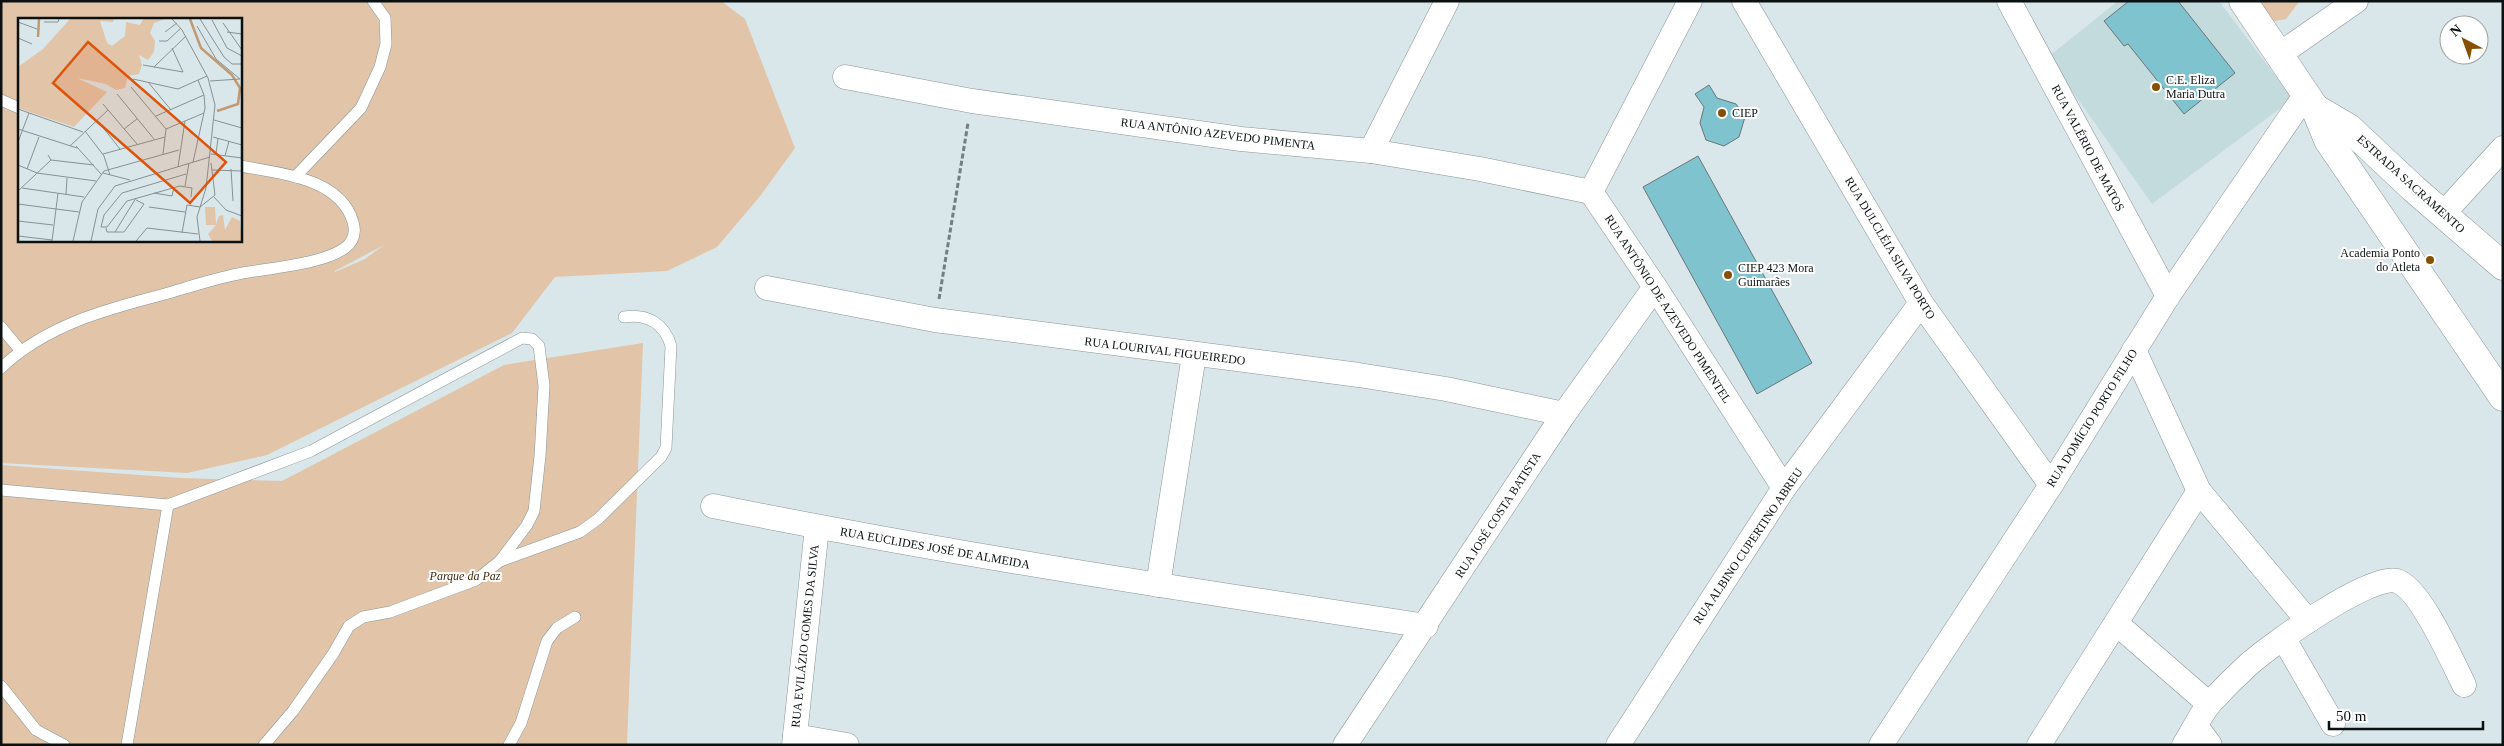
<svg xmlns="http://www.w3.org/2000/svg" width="2504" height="746" font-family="Georgia,serif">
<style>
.built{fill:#c4dbde}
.green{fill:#e2c4a8;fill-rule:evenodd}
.building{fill:#7fc3ce;stroke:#6a7678}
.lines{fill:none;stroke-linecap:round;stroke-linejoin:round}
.service-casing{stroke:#889597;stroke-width:12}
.minor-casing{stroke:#889597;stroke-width:25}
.secondary-casing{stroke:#889597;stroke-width:29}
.path{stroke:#757e80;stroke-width:3;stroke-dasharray:5 2.5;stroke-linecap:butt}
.service{stroke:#fff;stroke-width:11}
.minor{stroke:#fff;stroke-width:24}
.secondary{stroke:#fff;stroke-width:28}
.poi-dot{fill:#874f02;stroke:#fff;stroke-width:2}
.labels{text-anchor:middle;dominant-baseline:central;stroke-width:4;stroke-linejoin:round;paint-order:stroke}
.poi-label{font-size:12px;fill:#0b1010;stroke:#fff;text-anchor:start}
.street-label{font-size:12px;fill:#0b1010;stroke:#fff}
.park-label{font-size:12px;font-style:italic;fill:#45290a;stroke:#fff}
.inset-river{fill:none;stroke:#c19973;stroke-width:2.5}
.inset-road{fill:none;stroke:#879193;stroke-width:1}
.view{fill:#dd550c;fill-opacity:0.15;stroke:#dd550c;stroke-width:2.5}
.inset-edge{fill:none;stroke:#0b1010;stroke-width:2.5}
</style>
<rect width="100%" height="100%" fill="#dae7ea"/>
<polygon class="built" points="2118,1 2219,1 2293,99 2152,204 2048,57"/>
<g class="green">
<path d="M1,1H721L745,19L795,148L761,195L717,247L667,271L555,277L512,333L267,455L187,473L1,463ZM19,19H240V240H19ZM384,245L365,259L335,272V271Z"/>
<polygon points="2249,1 2298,1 2299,2 2286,19 2264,23"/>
<polygon points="643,343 627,745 1,745 1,465 182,478 282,481 504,365"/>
</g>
<g class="building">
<polygon points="2129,1 2178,1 2235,73 2184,114 2128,44 2124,46 2104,21"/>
<polygon points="1709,85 1717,98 1736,104 1745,117 1739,137 1724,146 1706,140 1700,123 1704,107 1695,94"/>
<polygon points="1698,156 1812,363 1757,394 1643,187"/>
</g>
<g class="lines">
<g class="service-casing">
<g id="service">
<polyline points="1,100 19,108"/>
<polyline points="295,177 361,108 380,67 386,44 385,18 373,1"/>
<polyline points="1,327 20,350"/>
<path d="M1,368C46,325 107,309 165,294C189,287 213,279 238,274C267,268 321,265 345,248C354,241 356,232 353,222C340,177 277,173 240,166"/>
<polyline points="1,490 168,505 311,451 522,338 532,339 539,346 544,386 540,456 534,511 527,525 500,561 476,580 390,612 363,617 349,626 333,654 293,711 264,745"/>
<path d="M500,561L580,532L598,519L661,457L666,448L671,346C665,324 647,313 624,317"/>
<polyline points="1,686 36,730 64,745"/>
<polyline points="127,745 168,505"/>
<polyline points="509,745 521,723 547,641 557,628 575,617"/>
</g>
</g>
<g class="minor-casing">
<g id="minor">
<polyline points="1690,1 1591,192 1655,287 1784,488"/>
<polyline points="1744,1 1921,303 2051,485"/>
<polyline points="2009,1 2168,296"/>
<polyline points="2280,54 2356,1"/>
<polyline points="845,77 972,101 1241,139 1371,151 1480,169 1591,192"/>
<polyline points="1371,151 1447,1"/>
<polyline points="2443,214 2503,148"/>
<polyline points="767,288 935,320 1359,375 1446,389 1564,414"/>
<polyline points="2134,350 2199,491 2308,621"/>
<path d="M713,506C950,554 1188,590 1426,626"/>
<polyline points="1158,585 1194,355"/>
<polyline points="2117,624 2209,704"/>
<polyline points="2284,639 2333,724"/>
<polyline points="2196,726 2210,745"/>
<polyline points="795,736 847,745"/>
<polyline points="794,745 817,527"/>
<polyline points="1345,745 1564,414 1655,287"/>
<polyline points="1618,745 1784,488 1921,303"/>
<polyline points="1881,745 2051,485 2168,296 2306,94"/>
<polyline points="2039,745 2199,491"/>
<path d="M2184,745C2193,731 2200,715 2210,703C2222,690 2235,677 2248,665C2269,646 2372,572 2397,581C2421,589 2452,661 2464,685"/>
</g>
</g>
<g class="secondary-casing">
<g id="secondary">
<polyline points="2243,1 2315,108 2328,140 2503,397"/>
<polyline points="2315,108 2349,128 2414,189 2503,266"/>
</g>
</g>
<polyline class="path" points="939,299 968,123"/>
<use href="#service" class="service"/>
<use href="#minor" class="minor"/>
<use href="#secondary" class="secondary"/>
</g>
<g class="poi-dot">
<circle cx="2156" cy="87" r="5"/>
<circle cx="1722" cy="113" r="5"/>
<circle cx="2430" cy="260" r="5"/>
<circle cx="1728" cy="275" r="5"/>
</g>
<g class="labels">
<g class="poi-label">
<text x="2166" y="80">C.E. Eliza<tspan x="2166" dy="14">Maria Dutra</tspan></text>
<text x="1732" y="113">CIEP</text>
<text x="2420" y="253" text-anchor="end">Academia Ponto<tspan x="2420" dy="14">do Atleta</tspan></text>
<text x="1738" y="268">CIEP 423 Mora<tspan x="1738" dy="14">Guimarães</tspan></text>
</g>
<g class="street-label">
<text transform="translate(1218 134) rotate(7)">RUA ANTÔNIO AZEVEDO PIMENTA</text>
<text transform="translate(2088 148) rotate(62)">RUA VALÉRIO DE MATOS</text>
<text transform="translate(2411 184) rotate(42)">ESTRADA SACRAMENTO</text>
<text transform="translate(1890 248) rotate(59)">RUA DULCLÉIA SILVA PORTO</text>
<text transform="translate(1668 309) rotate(57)">RUA ANTÔNIO DE AZEVEDO PIMENTEL</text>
<text transform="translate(1165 351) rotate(7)">RUA LOURIVAL FIGUEIREDO</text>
<text transform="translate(2092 418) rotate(-58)">RUA DOMÍCIO PORTO FILHO</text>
<text transform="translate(1498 515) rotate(-57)">RUA JOSÉ COSTA BATISTA</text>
<text transform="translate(1748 546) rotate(-56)">RUA ALBINO CUPERTINO ABREU</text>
<text transform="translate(935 548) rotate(10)">RUA EUCLIDES JOSÉ DE ALMEIDA</text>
<text transform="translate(805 636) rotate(-84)">RUA EVILÁZIO GOMES DA SILVA</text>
</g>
<g class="park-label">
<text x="465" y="576">Parque da Paz</text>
</g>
</g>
<g transform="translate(18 18)">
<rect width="224" height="224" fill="#dae7ea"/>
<path d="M52,1H96L95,4L82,3L89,25L94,28L107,18L108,4L122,7L125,1H147L136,5L132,15L137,23L136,34L130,42L121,37L124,47L121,56L110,58L107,70L98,72L88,66L59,60L89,74L56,109L0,90V49L25,31ZM197,189L198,206L201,198L205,197L207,212L214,199L222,203L224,223H194L190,216L198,207H188L187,189Z" fill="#e2c4a8"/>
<path class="inset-river" d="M172,1L183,30L214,57L222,70L220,86L199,93M20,19L21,1"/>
<path class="inset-road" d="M154,1L164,12L190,60L197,87L188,170L179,199L182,223M182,1L206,39L214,46H224M194,2L209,30L224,38M0,4L19,11M26,4H40L41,1M205,5L224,32M179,8L198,41L222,61M147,14L159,5M209,14L224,16M0,20L14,26M141,23H149L163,10M125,47L165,54L154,30M136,49L168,18M115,61L160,71L189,58M192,63L222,61M130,64L153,92M113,69L148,111M99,76L136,121M85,86L119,126M0,91L65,114M138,98L186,77M79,102L102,131M196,102L224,110M0,111L59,130M106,111L119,101M67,113L86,138L92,157M195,119L224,127M0,124L11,95M52,128L90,92M58,128L83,156M85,136L147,119M145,136L148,111L186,95M193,136L224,140M198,136L200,120M30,137L33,142L76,147M207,138L211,123M175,144L187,90L186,77L180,62M0,147L19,155L78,163M160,149L167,103M9,151L21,119M213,151L215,183M194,152L224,153M85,155L112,162M168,156L104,175L86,197L83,209H89L109,183L162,168L174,170L173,179M167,168L171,145M4,170L66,179M0,173L33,142M136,175L154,178L156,169M48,176L49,160M196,179L208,192L224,198M0,186L61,194M131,189L167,194M182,189L197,177L193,145M0,203L35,207M88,210L89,214H106L126,186L118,182M97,214L118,180M164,215L169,187L182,189M0,218L34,222M34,223L40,175M55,223L64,184L86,153L161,132M73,223L80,191L97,168L192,139M118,223L129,210L180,216"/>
<path class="view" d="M70,24L208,144L172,185L35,65Z"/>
<rect width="224" height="224" class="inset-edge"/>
</g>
<rect width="2504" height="746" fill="none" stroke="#0b1010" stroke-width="5"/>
<g transform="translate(2464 40) rotate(319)"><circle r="24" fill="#ffffff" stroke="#9d9f9f"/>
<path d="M0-4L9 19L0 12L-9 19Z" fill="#874f02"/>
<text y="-8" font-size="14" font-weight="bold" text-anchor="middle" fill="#0b1010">N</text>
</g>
<path d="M2329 721v8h154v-8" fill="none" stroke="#0b1010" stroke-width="2.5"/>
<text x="2336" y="721" font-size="15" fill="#0b1010" stroke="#ffffff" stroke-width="4" paint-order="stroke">50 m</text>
</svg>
